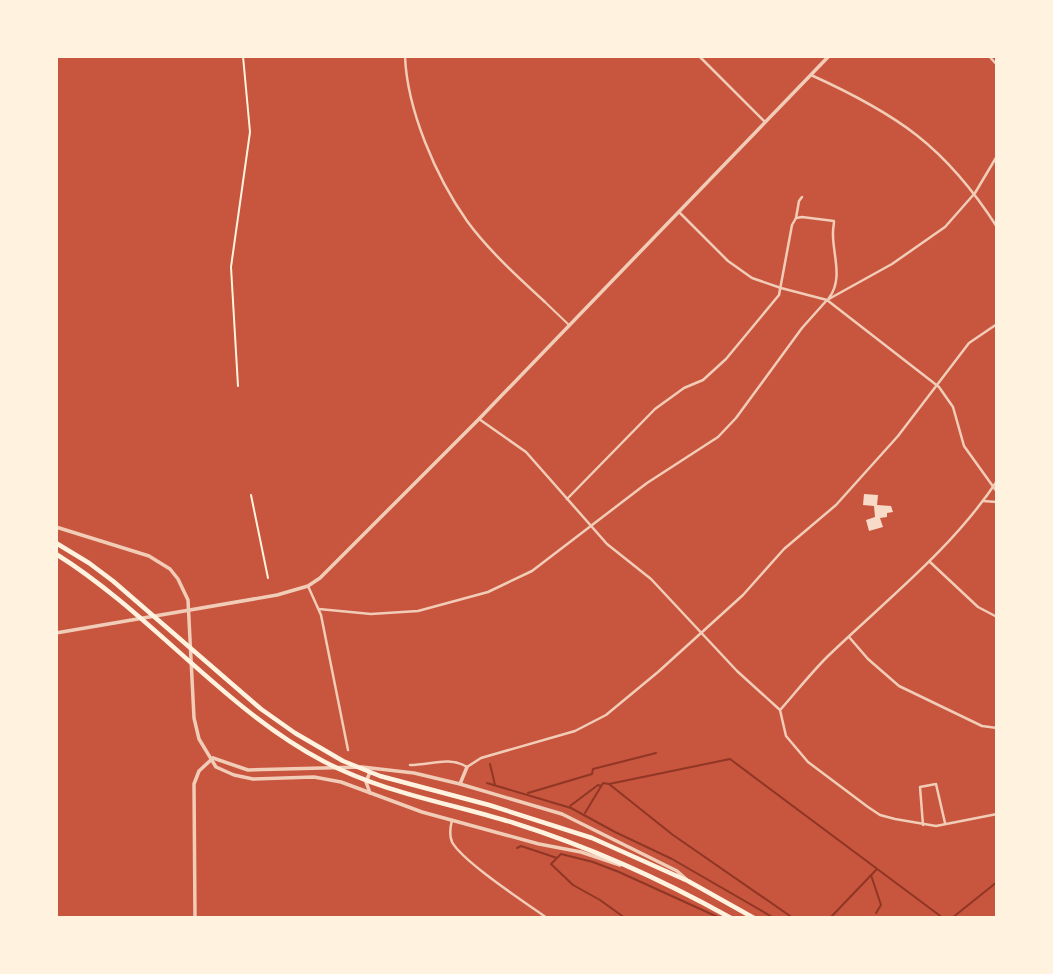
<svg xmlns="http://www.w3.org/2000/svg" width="1053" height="974" font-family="'Asap Condensed',sans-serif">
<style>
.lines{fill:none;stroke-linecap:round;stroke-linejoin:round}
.stream{stroke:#8f3625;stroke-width:2}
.building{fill:#f7dbc8}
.path{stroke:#fff3e0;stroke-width:2}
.service{stroke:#f1ccb7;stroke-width:2}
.minor{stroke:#f1ccb7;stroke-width:2.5}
.tertiary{stroke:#f1ccb7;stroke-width:3.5}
.primary{stroke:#fff3e0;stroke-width:4.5}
</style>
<rect width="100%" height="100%" fill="#c8553d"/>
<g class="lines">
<g class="stream">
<polyline points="490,764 495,785"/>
<polyline points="487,783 571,808 615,832 672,859 774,918"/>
<polyline points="609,784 730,759 943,918"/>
<polyline points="528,793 592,774 593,769 656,753"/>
<polyline points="570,806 598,785 601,786"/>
<polyline points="585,813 603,783 609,784 673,835 793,918"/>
<polyline points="517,848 521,846 557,858 561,854 593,862 619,872 720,918"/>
<polyline points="556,859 551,864 573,885 600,900 625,918"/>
<polyline points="871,875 881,905 876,913"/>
<polyline points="830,918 877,869"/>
<polyline points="952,918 997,882"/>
</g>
</g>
<polygon class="building" points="864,494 878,495 877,505 891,506 893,512 887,513 887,517 880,518 883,527 869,531 866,520 875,517 874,506 863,505"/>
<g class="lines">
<g class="path">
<polyline points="238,386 231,267 250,132 243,56"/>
<polyline points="251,495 268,578"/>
</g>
<polyline class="service" points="546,303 569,325"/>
<g class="minor">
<path d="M405,56C407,110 436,177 467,221C489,251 518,277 545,302"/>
<polyline points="699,56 765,122"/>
<polyline points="989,56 997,65"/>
<path d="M811,75C897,114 945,146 997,227"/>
<polyline points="679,212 728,261 752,278 781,288 827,300 939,387 953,407 964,446 997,492"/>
<polyline points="796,218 799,201 802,197"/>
<polyline points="479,419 526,452 607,544 651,579 737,671 780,710 786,736 808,762 868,807 880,815 895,819 936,826 997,814"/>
<path d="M567,499L655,409L684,388L703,380L726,359L779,295L792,225L796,218L802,217L834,221C834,225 833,228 833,232C832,253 844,278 829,298"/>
<polyline points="983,501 997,502"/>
<polyline points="930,562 978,607 997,617"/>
<polyline points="308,586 321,615 348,750"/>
<polyline points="319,609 371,614 418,611 488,592 532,571 647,483 718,437 736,418 802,328 827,300 892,264 945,227 975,193 997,156"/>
<polyline points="849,637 868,659 899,686 982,726 997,728"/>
<path d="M781,709C796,692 811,673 827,657C886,600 951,550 997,481"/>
<path d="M410,765C431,765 449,756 467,767L481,758L575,731L606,715L658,672L743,595L784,549L836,505L898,436L969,343L997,324"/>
<path d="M452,820C450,828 449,835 452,842C463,862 526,903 547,918"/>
<polyline points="923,825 920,787 936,784 945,823"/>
</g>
<g class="tertiary">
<polyline points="56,527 149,556 170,569 178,579 188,600 194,718 199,739 216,767 234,775 253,779 314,777 341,782 422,812 539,844 581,852 620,865"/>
<polyline points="56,633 277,595 308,586 320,578 479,419 829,56"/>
<polyline points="213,758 248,770 362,767 414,773 460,784 562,814 677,871 686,879"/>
<polyline points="370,772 366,782 370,793"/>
<polyline points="460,784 467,767"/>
<polyline points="195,918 194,784 199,771 213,758"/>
</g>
<g class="primary">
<polyline points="56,543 89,563 113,581 261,709 295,733 343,761 380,776 489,805 592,838 688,881 754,918"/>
<path d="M56,554C152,614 223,708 323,761C383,793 450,803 514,823C590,847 661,879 731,918"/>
</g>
</g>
<rect width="1053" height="974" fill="none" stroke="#fff3e0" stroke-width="116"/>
</svg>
